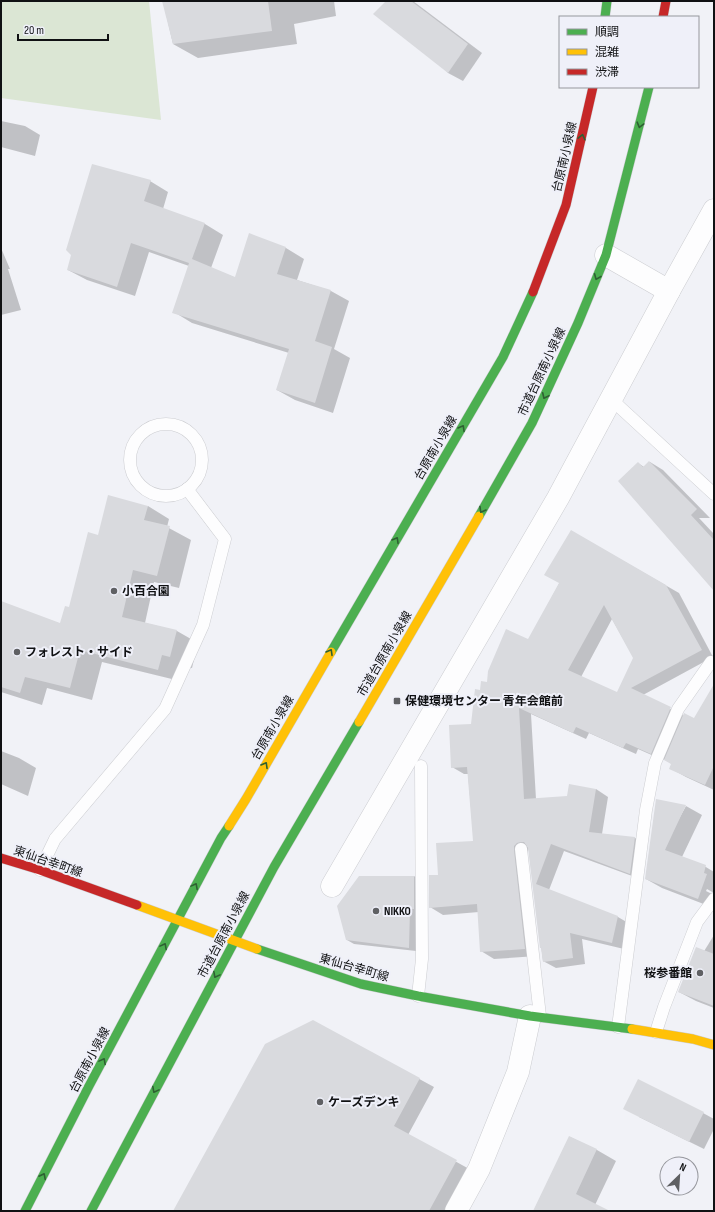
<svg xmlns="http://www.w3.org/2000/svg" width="715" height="1212" font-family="'Sofia Sans Condensed','Noto Sans JP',sans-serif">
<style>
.green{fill:#dbe6d4}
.shadow{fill:#0003;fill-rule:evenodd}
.building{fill:#d9dade;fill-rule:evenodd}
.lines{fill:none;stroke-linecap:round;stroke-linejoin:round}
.lane-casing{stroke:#cccdd1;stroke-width:13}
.street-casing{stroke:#cccdd1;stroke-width:23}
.fast-casing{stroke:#cccdd1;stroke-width:10}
.slow-casing{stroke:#cccdd1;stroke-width:10}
.jam-casing{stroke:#cccdd1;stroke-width:10}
.lane{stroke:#fdfdfe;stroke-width:12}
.street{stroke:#fdfdfe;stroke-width:22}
.fast{stroke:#4caf50;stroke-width:9}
.slow{stroke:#ffc107;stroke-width:9}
.jam{stroke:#c62828;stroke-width:9}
.oneway{stroke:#2e6032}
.poi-dot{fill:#5f6063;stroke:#eff0f9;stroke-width:1.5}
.labels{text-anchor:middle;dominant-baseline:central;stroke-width:4;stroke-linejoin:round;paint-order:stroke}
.street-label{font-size:12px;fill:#101113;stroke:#eff0f9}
.poi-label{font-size:12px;font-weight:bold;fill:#101113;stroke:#eff0f9;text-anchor:start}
</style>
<rect width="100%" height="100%" fill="#f1f2f7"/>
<polygon class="green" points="1,1 149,1 161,120 1,98"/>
<g class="shadow">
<polygon points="163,1 334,1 336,16 294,24 297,44 198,58 173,44"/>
<polygon points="387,1 413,1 482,53 463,81 448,73"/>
<polygon points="1,121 25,126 40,135 35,156 1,147"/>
<polygon points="150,181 168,192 163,209 205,224 223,235 211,268 236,278 250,235 286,248 304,259 297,280 331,291 349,301 334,349 350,358 333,413 295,400 277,390 289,353 192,323 174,312 189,266 149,252 135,296 87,280 68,270"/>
<polygon points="1,248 10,269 8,269 21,310 1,315"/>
<polygon points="650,462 663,470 710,518 699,518 714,534 714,589 638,463 644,467"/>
<polygon points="148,506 169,519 167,527 191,540 179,588 154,582 145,623 177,631 198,643 192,668 184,667 180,681 102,662 92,700 47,688 42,705 1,692 1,603 61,624 70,608 99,536"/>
<path d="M571,531L679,593L713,657L643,695L684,716L695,719L714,686V790L686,777L670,768L672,764L664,759L663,760L638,749L636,754L589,733L586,739L531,714L536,799L568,797L596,789L608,797L602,834L635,838L647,845L643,880L564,851L549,890L618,917L630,924L624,949L582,939L585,964L556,968L543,961L529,848L526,857L537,956L494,959L481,951L479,912L443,915L430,907L439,876L474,842L468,774H464L452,767L472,725L481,691L529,640L560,582ZM612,619L634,658L617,694L581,677Z"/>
<polygon points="1,751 19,758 36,768 28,796 1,784"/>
<polygon points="686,806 702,815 682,857 701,864 714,872 714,893 707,889 706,891 714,895 714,908 662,888 646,879"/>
<polygon points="414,876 421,881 416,951 354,944 347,940"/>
<polygon points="714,935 714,1008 696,1001 679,992"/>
<polygon points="313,1021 434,1087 408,1135 471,1170 448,1211 174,1211"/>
<polygon points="703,1113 714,1119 714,1129 704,1149 639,1117"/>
<polygon points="570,1137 597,1150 616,1161 595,1205 608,1211 535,1211"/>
</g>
<g class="building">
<polygon points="162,1 268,1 272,31 173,44"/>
<polygon points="386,1 411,1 468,44 448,73 373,14"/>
<polygon points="92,164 151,180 144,201 205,223 192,259 235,277 249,233 286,247 277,274 331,290 315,341 332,347 315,403 276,390 289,349 172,313 189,263 131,243 117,287 67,270 71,255 66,250"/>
<polygon points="649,461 697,509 691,515 714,540 714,591 618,481 638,462 643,467"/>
<polygon points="108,495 148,506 144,520 170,526 157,576 133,570 122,617 177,630 170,657 162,655 158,670 80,650 70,688 25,677 20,693 1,687 1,601 60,623 65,606 69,607 88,532 98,535"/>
<path d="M571,530L666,585L702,650L631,688L671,707L651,754L626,743L623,748L576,727L573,733L519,708L524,799L567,796L569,784L596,789L589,832L635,837L630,874L551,844L536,884L618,916L612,943L570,933L573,958L543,962L541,948H540L528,848L524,842H521L517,843L514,846V850L525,949L480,952L477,904L429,908V875H438L436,843L473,841L467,767L451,768L449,725L471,724L475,689L480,690L481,681L487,682L488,671L506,629L528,639L559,583L544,575ZM604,605L633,658L617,692L568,670Z"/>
<polygon points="714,684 714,766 705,785 669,769 671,764 664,760 684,713 694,718"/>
<polygon points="656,799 686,805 665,850 706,865 704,873 707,874 698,899 645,879"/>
<polygon points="359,876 414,876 414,909 410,909 409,948 346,940 337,906"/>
<polygon points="696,947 714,954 714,1006 678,992"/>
<polygon points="313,1020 420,1078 394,1126 457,1160 429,1211 173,1211 265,1044"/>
<polygon points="638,1079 704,1112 689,1142 623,1109"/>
<polygon points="569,1136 597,1149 576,1194 610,1211 533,1211"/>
</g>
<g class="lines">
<g class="lane-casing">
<g id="lane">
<polyline points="612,400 714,494"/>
<circle cx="166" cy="460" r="36"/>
<polyline points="521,849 540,1016"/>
<polyline points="40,870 55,839 165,709 203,625 225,539 187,489"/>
<polyline points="418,996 422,959 421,766"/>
<polyline points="618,1027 646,810 655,763 678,709 711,662"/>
<polyline points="656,1032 664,1007 697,922 714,899"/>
</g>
</g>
<g class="street-casing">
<g id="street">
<polyline points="669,291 714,210"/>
<polyline points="332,886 558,498 669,291 606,255"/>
<polyline points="456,1211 479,1169 518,1072 530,1016"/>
</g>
</g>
<g class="fast-casing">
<g id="fast">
<polyline points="605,17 607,1"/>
<polyline points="479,516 532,423 578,323 606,255 649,87"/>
<polyline points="331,652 503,357 533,292"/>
<polyline points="257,949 361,984 418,996 530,1016 632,1029"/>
<polyline points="25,1211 89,1086 221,838 229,826"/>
<polyline points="91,1211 274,867 359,722"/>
</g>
</g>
<g class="slow-casing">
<g id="slow">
<polyline points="359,722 479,516"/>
<polyline points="229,826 246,799 331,652"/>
<polyline points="137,905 257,949"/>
<polyline points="632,1029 693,1039 714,1045"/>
</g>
</g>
<g class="jam-casing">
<g id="jam">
<polyline points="663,17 666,1"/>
<polyline points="533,292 566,205 593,87"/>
<polyline points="1,858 40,870 137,905"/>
</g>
</g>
<use href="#lane" class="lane"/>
<use href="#street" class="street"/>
<use href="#fast" class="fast"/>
<use href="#slow" class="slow"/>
<use href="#jam" class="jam"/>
</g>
<defs><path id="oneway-chevron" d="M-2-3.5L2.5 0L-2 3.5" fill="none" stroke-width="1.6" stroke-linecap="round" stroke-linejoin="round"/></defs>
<g class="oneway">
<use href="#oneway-chevron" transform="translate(640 125) rotate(105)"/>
<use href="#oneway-chevron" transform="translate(582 137) rotate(-77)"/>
<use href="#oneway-chevron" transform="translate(597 277) rotate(112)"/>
<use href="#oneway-chevron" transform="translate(545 396) rotate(115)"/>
<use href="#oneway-chevron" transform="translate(462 428) rotate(-60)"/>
<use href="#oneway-chevron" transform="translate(482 510) rotate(120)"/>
<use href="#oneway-chevron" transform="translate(396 540) rotate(-60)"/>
<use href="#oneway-chevron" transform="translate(330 652) rotate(-60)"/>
<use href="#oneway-chevron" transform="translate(265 765) rotate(-60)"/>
<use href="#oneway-chevron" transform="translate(195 886) rotate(-62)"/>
<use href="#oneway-chevron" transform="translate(164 946) rotate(-62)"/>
<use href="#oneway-chevron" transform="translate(216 975) rotate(118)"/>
<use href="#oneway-chevron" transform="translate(103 1061) rotate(-62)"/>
<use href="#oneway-chevron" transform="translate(155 1090) rotate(118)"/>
<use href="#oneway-chevron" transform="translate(43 1176) rotate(-63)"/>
</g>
<g class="poi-dot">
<circle cx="114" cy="591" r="4"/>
<circle cx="17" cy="652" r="4"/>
<rect x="393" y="697" width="8" height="8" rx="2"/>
<circle cx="376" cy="911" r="4"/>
<circle cx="700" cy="973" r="4"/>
<circle cx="320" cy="1102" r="4"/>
</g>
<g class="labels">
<g class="street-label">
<text transform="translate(565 157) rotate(-77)">台原南小泉線</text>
<text transform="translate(542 372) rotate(-65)">市道台原南小泉線</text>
<text transform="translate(436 448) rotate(-60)">台原南小泉線</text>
<text transform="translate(385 654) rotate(-60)">市道台原南小泉線</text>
<text transform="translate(273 728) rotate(-60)">台原南小泉線</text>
<text transform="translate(48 862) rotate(19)">東仙台幸町線</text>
<text transform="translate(224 935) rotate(-62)">市道台原南小泉線</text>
<text transform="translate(354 968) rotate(16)">東仙台幸町線</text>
<text transform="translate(90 1060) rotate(-62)">台原南小泉線</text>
</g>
<g class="poi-label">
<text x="122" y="591">小百合園</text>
<text x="25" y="652">フォレスト・サイド</text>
<text x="405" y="701">保健環境センター 青年会館前</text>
<text x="384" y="911">NIKKO</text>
<text x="692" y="973" text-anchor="end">桜参番館</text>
<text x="328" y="1102">ケーズデンキ</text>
</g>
</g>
<rect width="715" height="1212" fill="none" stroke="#101113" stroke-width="4"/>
<rect x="559" y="16" width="140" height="72" fill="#eff0f9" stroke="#96979d"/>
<rect x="567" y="29" width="20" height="6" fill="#4caf50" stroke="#96979d"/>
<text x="595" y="36" font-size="12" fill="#101113">順調</text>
<rect x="567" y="49" width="20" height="6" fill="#ffc107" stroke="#96979d"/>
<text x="595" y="56" font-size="12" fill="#101113">混雑</text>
<rect x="567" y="69" width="20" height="6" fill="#c62828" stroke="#96979d"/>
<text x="595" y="76" font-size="12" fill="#101113">渋滞</text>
<g transform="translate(679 1176) rotate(25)"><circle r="19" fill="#eff0f9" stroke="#96979d"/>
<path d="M0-3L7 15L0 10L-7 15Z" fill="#5f6063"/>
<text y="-6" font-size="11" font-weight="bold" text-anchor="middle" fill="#101113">N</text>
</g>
<path d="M18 34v6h90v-6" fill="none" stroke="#101113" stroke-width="2"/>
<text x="24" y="34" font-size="12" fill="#101113" stroke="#eff0f9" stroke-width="3" paint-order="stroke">20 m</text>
</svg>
